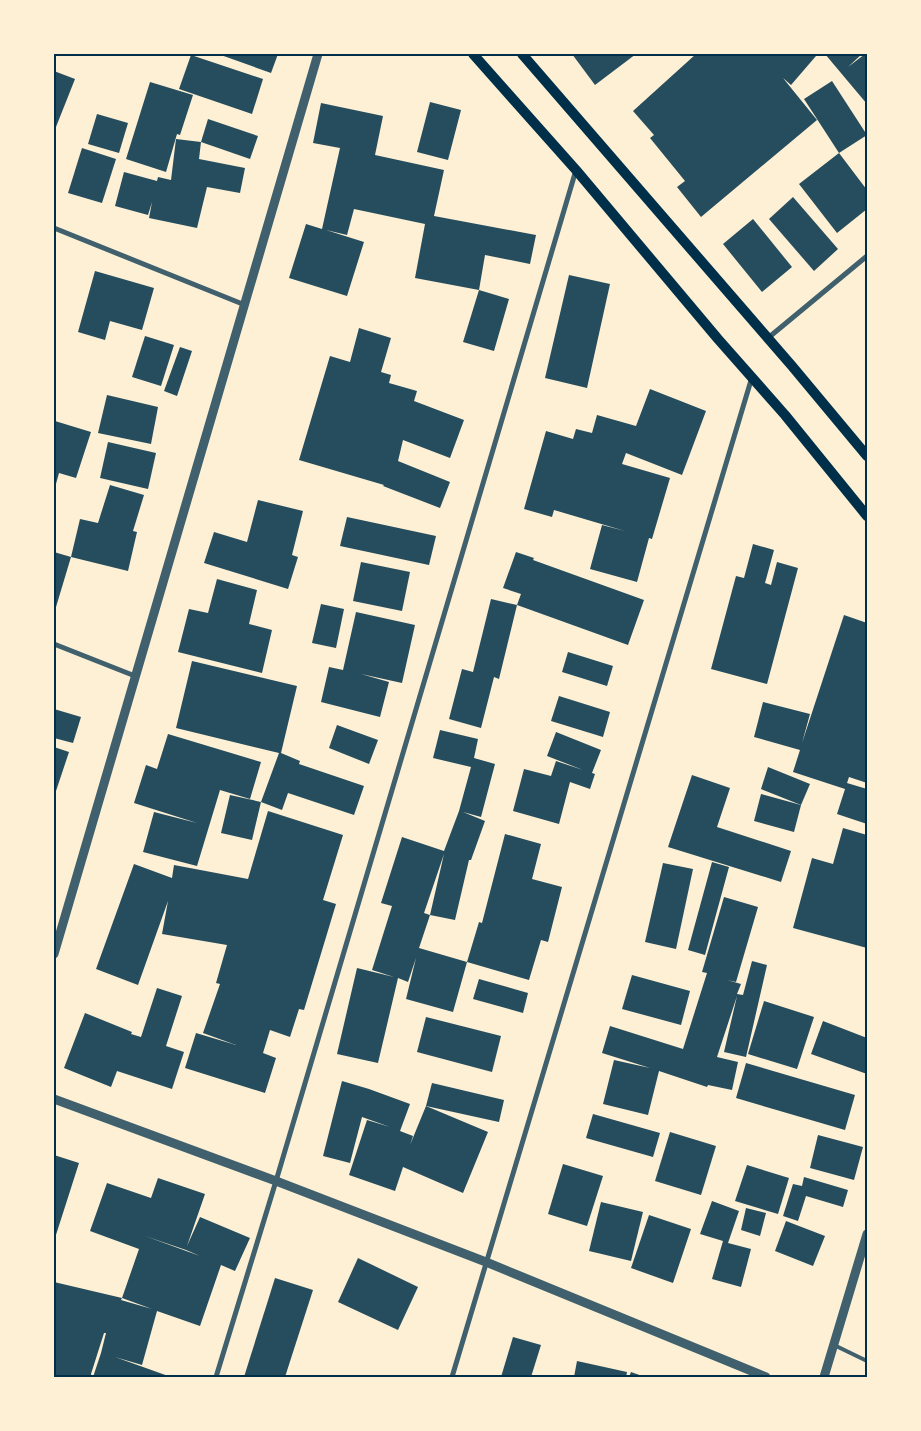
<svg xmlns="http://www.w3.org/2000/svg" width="921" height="1431" font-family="Figtree,sans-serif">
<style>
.building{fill:#264d5e;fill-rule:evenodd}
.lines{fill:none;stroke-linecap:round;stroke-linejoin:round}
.service{stroke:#3f606c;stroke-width:4}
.minor{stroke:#3f606c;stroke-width:5}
.tertiary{stroke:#3f606c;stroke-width:9}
.secondary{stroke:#003049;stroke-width:10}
.neatline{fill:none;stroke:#003049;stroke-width:2}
</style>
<rect width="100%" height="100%" fill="#fdf0d5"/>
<g class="building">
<polygon points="218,54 278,54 271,73"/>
<polygon points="572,54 636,54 595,85"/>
<polygon points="696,54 813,54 816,56 791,85 783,78 817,120 701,217 677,187 685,181 650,138 654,135 633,111"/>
<polygon points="825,54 862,54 848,67 865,54 867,54 867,104"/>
<polygon points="191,55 263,79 252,114 179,89"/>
<polygon points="54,71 75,79 54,132"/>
<polygon points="832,81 867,135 839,153 867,190 867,209 837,233 799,184 839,153 804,99"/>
<polygon points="150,82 193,95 180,135 177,134 166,172 126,159"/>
<polygon points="430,102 461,110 448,160 417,152"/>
<polygon points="321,103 383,116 375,155 444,170 434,216 536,235 530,264 485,255 479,290 509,299 494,351 463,342 479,290 415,278 425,224 354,209 347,235 326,230 364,242 347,296 289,278 306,224 322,229 340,148 313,143"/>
<polygon points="97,114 128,123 119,153 88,144"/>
<polygon points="208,119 258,136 250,159 201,142"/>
<polygon points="176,139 201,142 199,159 245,168 240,193 207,187 197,228 149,218 152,202 148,215 115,206 124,172 157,181 158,177 171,180"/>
<polygon points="82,148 116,159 102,203 68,193"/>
<polygon points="793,197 838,249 814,271 769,219"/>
<polygon points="753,219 792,267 762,292 723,244"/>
<polygon points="95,271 154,288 142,330 110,321 105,340 78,332"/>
<polygon points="569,275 610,284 587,388 545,378"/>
<polygon points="359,328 391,338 381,372 391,375 389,383 417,391 414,401 464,420 450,458 403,440 398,461 450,482 440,508 383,486 384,485 299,460 330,356 350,362"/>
<polygon points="145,336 174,345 161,386 132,377"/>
<polygon points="180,347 192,351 177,396 164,391"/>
<polygon points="650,389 706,411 682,475 626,453 622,464 670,478 652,539 649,538 637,582 590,569 602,525 625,531 554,510 552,517 524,509 546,431 573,439 576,429 592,433 597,415 636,426"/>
<polygon points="107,395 158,407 151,444 98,433"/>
<polygon points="55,421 91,432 76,478 59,473 54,491"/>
<polygon points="108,442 156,453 148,489 100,478"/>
<polygon points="110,485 144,495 133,531 137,532 128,571 71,557 80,519 98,523"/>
<polygon points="258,500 303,511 292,555 298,557 288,589 204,563 214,532 247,542"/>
<polygon points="347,517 436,536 429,565 340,546"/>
<polygon points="753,544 774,550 765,583 771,585 777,562 798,568 767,684 711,669 736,576 744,578"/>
<polygon points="54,552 71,557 56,607 54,606"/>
<polygon points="516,552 534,558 533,560 644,600 628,645 517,605 499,679 494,677 481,728 449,719 462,669 473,672 491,599 517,605 521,594 503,588"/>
<polygon points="361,562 410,572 402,611 353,601"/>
<polygon points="217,579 257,590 249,624 272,630 262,673 178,652 189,609 208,613"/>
<polygon points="321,604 344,609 336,648 312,643"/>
<polygon points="356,612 415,625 402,683 361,674 389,682 380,717 321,702 329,667 343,670"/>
<polygon points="844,615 867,623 867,783 849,777 847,783 867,789 867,824 837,814 845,789 793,772 800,750 754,737 763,702 810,714 802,743"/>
<polygon points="568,652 613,666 607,686 562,672"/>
<polygon points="192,661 297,686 281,753 300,761 299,764 364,786 354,815 288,793 282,810 261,802 279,753 176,728"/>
<polygon points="559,696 610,712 603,737 551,721"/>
<polygon points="54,709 81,717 73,743 54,738"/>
<polygon points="337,725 378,740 369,764 329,748"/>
<polygon points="440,730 478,739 474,758 495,764 481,817 463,812 485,821 471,860 469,860 455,920 430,915 444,854 424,913 430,915 419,948 467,962 453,1012 406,999 416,958 408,982 398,978 378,1063 337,1054 357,968 394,977 372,970 392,906 381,903 402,837 444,851 459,811 471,767 433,758"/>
<polygon points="556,732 601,750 592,773 595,774 590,789 570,782 559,824 513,811 524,769 551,776 556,761 583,770 547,756"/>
<polygon points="168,734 261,762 250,799 220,790 197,866 143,852 154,812 197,823 134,803 146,765 157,769"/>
<polygon points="54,747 69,752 56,791 54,790"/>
<polygon points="768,767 810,784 801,805 761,789"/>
<polygon points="692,775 730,788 717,827 791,851 781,882 668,847"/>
<polygon points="761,794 801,805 794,832 754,821"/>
<polygon points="230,795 261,802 252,840 221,833"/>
<polygon points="268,811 343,835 323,900 336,904 304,1010 299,1009 290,1037 270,1030 263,1053 276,1058 265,1093 185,1068 196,1033 236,1045 203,1033 220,984 216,983 227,945 162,934 168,901 138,985 96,969 134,864 172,878 174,865 248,879"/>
<polygon points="843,828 867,835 867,948 793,928 812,858 833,864"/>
<polygon points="505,834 541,844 532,879 562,887 548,942 541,940 529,980 467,962 479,922 482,923"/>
<polygon points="712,862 729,867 705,955 688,950"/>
<polygon points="663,863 693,869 676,949 645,942"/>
<polygon points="724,897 758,907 736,982 727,980 741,984 737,994 743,995 752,961 767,965 746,1057 724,1052 737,996 717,1057 738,1062 732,1090 708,1085 707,1087 659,1071 648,1115 603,1104 614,1060 650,1068 602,1053 610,1026 683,1049 707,973 702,972"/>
<polygon points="632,975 690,991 681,1025 622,1009"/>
<polygon points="479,979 528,993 523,1013 473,999"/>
<polygon points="157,988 182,996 166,1046 184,1052 172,1089 117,1071 111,1087 64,1068 85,1013 132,1032 131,1034 141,1037"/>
<polygon points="764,1001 814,1017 797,1069 748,1054"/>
<polygon points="426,1017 501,1036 492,1072 417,1052"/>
<polygon points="823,1021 867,1038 867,1074 811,1054"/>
<polygon points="746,1063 855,1095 845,1130 736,1098"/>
<polygon points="342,1081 369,1089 410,1104 400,1131 413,1136 410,1145 426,1106 488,1132 463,1193 403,1167 395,1191 349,1175 367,1120 390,1127 362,1117 350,1163 323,1156"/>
<polygon points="432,1083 504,1100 499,1122 426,1106"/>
<polygon points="593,1114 660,1133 653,1157 586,1138"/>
<polygon points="670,1132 716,1146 701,1195 655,1181"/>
<polygon points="818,1135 863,1147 854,1180 810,1168"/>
<polygon points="54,1155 79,1163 55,1238 56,1238 55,1246"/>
<polygon points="563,1164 603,1176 587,1226 548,1214"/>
<polygon points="747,1165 789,1178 778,1214 735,1201"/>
<polygon points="804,1177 848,1190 843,1207 806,1196 798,1221 783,1216 793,1184 802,1186"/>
<path d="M158,1178L205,1194L187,1246L200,1217L250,1238L235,1271L221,1265L200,1326L157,1311L142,1365L115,1357L171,1377H93L101,1353L106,1333H104L91,1374L92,1377H54V1282L122,1298L121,1300L152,1309L122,1298L139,1249L90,1231L107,1183L151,1198ZM145,1236L186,1250L200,1256Z"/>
<polygon points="712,1201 739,1211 728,1243 751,1249 741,1287 712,1279 723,1241 700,1234"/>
<polygon points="601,1202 643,1212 631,1261 589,1251"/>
<polygon points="746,1208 766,1213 760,1236 741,1230"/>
<polygon points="649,1215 691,1229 673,1283 631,1268"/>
<polygon points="786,1221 825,1236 813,1266 775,1251"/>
<polygon points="358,1258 418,1287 398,1330 338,1302"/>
<polygon points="275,1278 313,1290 285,1377 244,1377"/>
<polygon points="513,1337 541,1345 531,1377 501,1377"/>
<polygon points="577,1361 627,1372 626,1377 574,1377"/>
<polygon points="631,1372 645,1377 629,1377"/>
</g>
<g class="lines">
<polyline class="service" points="834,1345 867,1361"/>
<g class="minor">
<polyline points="54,228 245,305"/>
<polyline points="768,338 867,256"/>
<polyline points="54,644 135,676"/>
<polyline points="216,1377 276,1181 576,170"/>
<polyline points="452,1377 752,377"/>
</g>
<g class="tertiary">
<polyline points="54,954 318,54"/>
<polyline points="54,1099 276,1181 486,1262 766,1377"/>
<polyline points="824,1377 867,1234"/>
</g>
<g class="secondary">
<polyline points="473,54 576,170 718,339 785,415 867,516"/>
<polyline points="522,54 792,366 867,456"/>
</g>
</g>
<rect width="921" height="1431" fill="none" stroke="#fdf0d5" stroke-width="110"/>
<rect x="55" y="55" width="811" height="1321" class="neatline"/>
</svg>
